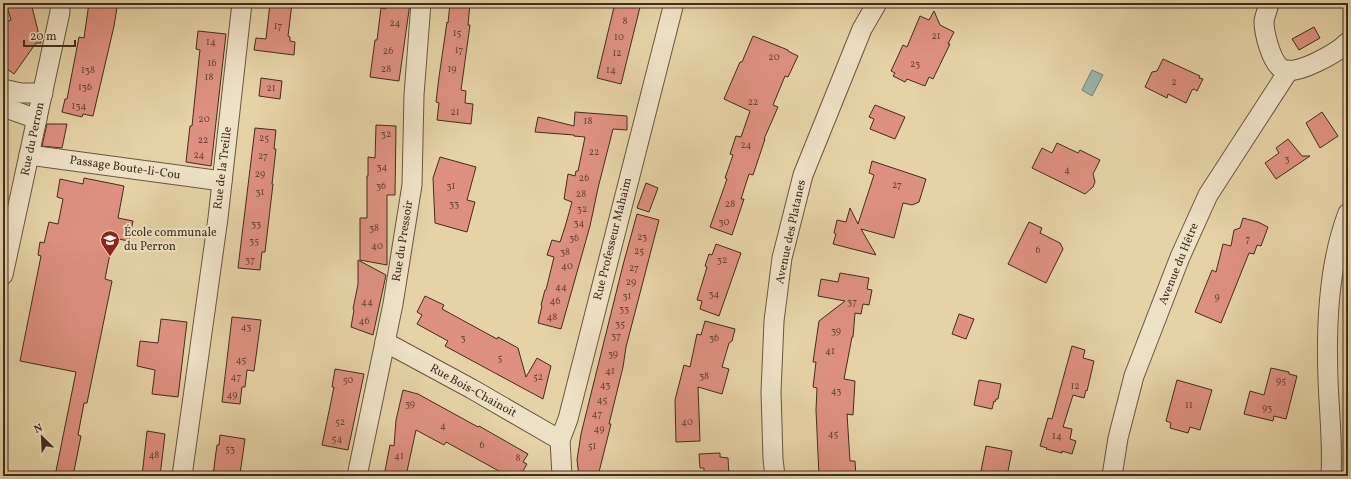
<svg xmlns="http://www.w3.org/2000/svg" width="1351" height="479" font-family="Vollkorn,serif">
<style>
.water{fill:#96b7ab;stroke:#748073}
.building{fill:#de9181;stroke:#422d1e}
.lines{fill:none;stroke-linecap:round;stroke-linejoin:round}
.street-casing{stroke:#6b5640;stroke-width:21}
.street{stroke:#eee2c6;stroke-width:19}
.labels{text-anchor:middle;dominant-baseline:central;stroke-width:4;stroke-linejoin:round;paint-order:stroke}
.number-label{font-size:10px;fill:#694637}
.street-label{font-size:12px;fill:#422d1e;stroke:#eee2c6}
.poi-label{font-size:12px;fill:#422d1e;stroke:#eee2c6;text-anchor:start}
</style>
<rect width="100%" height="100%" fill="#e5d3a7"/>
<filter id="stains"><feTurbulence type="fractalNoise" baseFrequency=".005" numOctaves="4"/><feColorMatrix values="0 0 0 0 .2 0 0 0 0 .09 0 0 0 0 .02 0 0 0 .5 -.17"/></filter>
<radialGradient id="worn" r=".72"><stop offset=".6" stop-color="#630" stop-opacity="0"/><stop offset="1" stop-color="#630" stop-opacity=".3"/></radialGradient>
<polygon class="water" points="1092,70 1103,75 1092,96 1082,90"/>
<g class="building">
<polygon points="6,3 31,3 41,43 36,43 14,74 3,66 3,23 11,20"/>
<polygon points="89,3 116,3 116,7 117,7 114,26 93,116 83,114 82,117 62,112 65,99 67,99 79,37 84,38"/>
<polygon points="270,3 292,3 288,36 290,37 290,41 295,42 294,55 254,50 256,38 266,39"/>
<polygon points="386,3 410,3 399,81 370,77 375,40 377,40 381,8 386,9"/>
<polygon points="450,3 470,3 468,25 470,25 461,90 466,91 465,103 473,104 471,124 437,120 439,103 436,102 439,77 447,22 448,23"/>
<polygon points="615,3 641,3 621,84 597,78"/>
<polygon points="934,11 940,25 954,32 948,44 950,44 933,79 929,77 925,86 907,79 905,82 893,76 895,73 891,71 903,45 907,47 920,16 929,20"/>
<polygon points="1314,27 1320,38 1299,50 1292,39"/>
<polygon points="198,31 226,34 211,166 186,162 190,126 192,126 199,58 200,50 196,49"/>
<polygon points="753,36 788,50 788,51 798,56 788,77 785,76 773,105 778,107 764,139 765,139 753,175 749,174 741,199 744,199 732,235 710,227 727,179 725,178 733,155 730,154 736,136 741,137 750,111 724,99 740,62 742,62"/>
<polygon points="1163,59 1200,76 1199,78 1203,79 1197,91 1194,89 1192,90 1186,103 1168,94 1167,98 1145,87 1152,72 1157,71"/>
<polygon points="261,78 282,81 280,99 259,96"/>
<polygon points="875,105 905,117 895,139 870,129 874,119 869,117"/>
<polygon points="575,112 627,116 627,130 613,129 598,188 590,226 561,329 538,323 542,306 541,305 545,290 546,290 554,257 547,255 552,240 560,242 565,227 572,202 564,199 568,174 575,176 576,171 578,171 585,137 574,136 574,135 535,132 538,117 574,126"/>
<polygon points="1322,112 1338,136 1320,148 1306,123"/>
<polygon points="47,124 67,124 62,148 42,146"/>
<polygon points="376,125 396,126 395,195 387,195 387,265 360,260 360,218 367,218 367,176 368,176 368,157 375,158"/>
<polygon points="255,128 276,130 274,149 276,149 272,184 273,184 265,252 262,252 260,270 238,268"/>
<polygon points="1288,139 1302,156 1310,156 1276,179 1265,163 1279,153 1276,148"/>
<polygon points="1057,143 1078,153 1080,150 1100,160 1093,174 1095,182 1093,187 1085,194 1032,168 1042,148 1052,153"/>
<polygon points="440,157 476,167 467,200 475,202 467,232 435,223 433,178"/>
<polygon points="872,161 926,179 919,202 912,205 903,203 894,238 861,229 876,255 833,244 836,234 834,233 837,220 846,222 850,208 858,224 874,175 869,173"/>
<polygon points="84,178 124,186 118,218 133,221 129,241 113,238 105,279 112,281 87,403 84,403 78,435 81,436 73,476 55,476 76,372 20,361 41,256 38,255 40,242 44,243 49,222 58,224 63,199 57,197 60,179 83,184"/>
<polygon points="646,183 658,188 649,212 637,208"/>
<polygon points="637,214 659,220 626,347 623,367 609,424 611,424 598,476 579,476 577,460 581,434 623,265"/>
<polygon points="1243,218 1258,222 1268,227 1261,246 1257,245 1254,254 1249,253 1221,323 1195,312 1212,270 1216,272 1223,244 1231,246 1234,230 1240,228"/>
<polygon points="1029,222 1042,228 1040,233 1060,243 1063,249 1046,283 1008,264"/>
<polygon points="716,244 741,253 719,316 700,309 702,301 697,300 707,267 705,266 709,254 712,255"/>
<polygon points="358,260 386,275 373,335 351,327 354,310 353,309 358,284"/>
<polygon points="840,273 869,278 867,289 872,290 869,305 863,304 861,314 855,313 853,337 852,337 844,379 855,381 853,415 847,414 850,461 855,461 856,476 819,476 816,410 817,388 813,387 816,362 813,362 819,321 845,301 818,296 821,279 838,282"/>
<polygon points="425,296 444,305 442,309 497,339 498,337 518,348 526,377 537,358 551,366 543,399 445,346 448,341 417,324 422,315 417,312"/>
<polygon points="959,314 974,319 966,339 952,334"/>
<polygon points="232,317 261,320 254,371 247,370 245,387 242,387 240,404 222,402"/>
<polygon points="161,319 187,322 178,397 152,394 155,370 137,366 140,341 158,343"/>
<polygon points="705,321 735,329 732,341 729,343 722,367 729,369 722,394 698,387 700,441 676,442 675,400 684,365 690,367 697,334 701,335"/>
<polygon points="1072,346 1085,350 1083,358 1094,361 1087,391 1086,390 1084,398 1073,395 1063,427 1072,429 1070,439 1076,441 1072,454 1062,451 1062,453 1046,449 1047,448 1040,446 1048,418 1052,419"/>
<polygon points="1271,368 1289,372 1289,374 1297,376 1286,419 1274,416 1273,421 1244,414 1250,391 1264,395"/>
<polygon points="335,369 364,374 348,450 322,445 334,387 332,387"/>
<polygon points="979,380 1001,384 998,399 996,399 995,402 994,401 992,409 974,405"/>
<polygon points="1177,380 1212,390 1200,430 1190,427 1188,433 1170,428 1171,423 1166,421"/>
<polygon points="403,390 418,394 478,427 479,426 528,454 523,462 527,464 520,476 508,476 446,442 444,445 416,430 406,476 384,476 390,445 394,446 396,420"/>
<polygon points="147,431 165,434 160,476 142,476"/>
<polygon points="220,435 245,439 240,474 234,473 234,476 213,476 216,452 217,445 219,445"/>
<polygon points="986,446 1012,451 1007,476 980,476"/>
<polygon points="720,453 720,457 728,458 729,476 704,476 704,468 700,468 699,454"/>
</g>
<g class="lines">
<g class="street-casing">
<g id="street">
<path d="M1269,3C1268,9 1265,15 1264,21C1264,33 1271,62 1282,69C1296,77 1338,52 1348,42"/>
<polyline points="3,89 21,93 43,93"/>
<polyline points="3,107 37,119"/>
<polyline points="29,155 222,181"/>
<polyline points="3,275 60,12 60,3"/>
<polyline points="385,342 472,389 560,440"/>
<polyline points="182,476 218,218 242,3"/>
<polyline points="357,476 393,304 412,185 414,95 421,3"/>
<polyline points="562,476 560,440 568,419 674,3"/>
<polyline points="775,476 773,459 771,392 774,321 782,258 803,175 862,29 877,3"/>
<polyline points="1112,476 1118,438 1134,376 1180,257 1208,195 1289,70"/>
<path d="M1331,476C1333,443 1329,411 1328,379C1326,326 1329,262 1348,213"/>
</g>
</g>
<use href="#street" class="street"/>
</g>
<defs>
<g id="school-pin" transform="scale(1)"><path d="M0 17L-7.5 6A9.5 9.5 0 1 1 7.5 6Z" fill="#8f2418" stroke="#eee2c6"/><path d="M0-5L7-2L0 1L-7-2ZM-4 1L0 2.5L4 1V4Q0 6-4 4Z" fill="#fff"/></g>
</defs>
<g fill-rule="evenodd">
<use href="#school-pin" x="110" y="240"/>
</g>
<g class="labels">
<g class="number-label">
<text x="625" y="21">8</text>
<text x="395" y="23">24</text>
<text x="278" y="26">17</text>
<text x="457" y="33">15</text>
<text x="936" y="36">21</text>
<text x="619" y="37">10</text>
<text x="211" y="42">14</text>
<text x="459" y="50">17</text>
<text x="388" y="51">26</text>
<text x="617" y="53">12</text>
<text x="774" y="57">20</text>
<text x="212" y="63">16</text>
<text x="915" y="64">23</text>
<text x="386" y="69">28</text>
<text x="452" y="69">19</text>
<text x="88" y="70">138</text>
<text x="611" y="70">14</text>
<text x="209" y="77">18</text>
<text x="1174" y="82">2</text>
<text x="85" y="87">136</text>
<text x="271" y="88">21</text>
<text x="753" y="102">22</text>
<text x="79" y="106">134</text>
<text x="455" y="112">21</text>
<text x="204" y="119">20</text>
<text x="588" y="121">18</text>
<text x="386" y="134">32</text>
<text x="264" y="138">25</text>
<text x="203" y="140">22</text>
<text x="746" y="145">24</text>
<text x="594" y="152">22</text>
<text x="199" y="155">24</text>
<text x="263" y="156">27</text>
<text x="1287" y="159">3</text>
<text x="382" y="167">34</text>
<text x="1067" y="170">4</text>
<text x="260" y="174">29</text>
<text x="584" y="178">26</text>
<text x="897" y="185">27</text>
<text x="381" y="186">36</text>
<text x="451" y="186">31</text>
<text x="260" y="192">31</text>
<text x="581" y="194">28</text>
<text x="454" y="204">33</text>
<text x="730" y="204">28</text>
<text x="582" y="209">32</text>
<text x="724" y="222">30</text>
<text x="579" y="223">34</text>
<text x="256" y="224">33</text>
<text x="374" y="228">38</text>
<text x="642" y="237">23</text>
<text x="574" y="238">36</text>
<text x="1248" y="239">7</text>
<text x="254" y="241">35</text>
<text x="377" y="246">40</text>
<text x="1038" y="250">6</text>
<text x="639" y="251">25</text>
<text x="565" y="252">38</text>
<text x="250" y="260">37</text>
<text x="722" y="260">32</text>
<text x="567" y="266">40</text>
<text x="634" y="268">27</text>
<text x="631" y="282">29</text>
<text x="561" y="287">44</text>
<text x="714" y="294">34</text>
<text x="627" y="296">31</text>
<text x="1217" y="297">9</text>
<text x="555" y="301">46</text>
<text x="367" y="302">44</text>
<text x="852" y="302">37</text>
<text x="624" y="309">33</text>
<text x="552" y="317">48</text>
<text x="364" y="321">46</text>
<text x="620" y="324">35</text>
<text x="246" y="327">43</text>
<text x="836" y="331">39</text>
<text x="616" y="336">37</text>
<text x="463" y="338">3</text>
<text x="714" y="338">36</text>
<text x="830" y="351">41</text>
<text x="613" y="354">39</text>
<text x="500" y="358">5</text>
<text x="241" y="360">45</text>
<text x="610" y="371">41</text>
<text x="704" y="376">38</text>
<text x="236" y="377">47</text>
<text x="538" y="377">52</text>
<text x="348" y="380">50</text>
<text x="1281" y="381">95</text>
<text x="605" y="385">43</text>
<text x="1075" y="386">12</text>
<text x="836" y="391">43</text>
<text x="232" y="395">49</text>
<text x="602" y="400">45</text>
<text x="410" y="404">39</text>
<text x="1189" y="405">11</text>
<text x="1267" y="408">93</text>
<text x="597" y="414">47</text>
<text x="340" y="422">52</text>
<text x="687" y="422">40</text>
<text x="443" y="426">4</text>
<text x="599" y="429">49</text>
<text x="833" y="434">45</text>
<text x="1057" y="436">14</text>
<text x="337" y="439">54</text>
<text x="482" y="445">6</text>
<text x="592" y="446">51</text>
<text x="230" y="449">53</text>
<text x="154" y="455">48</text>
<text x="399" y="456">41</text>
<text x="518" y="458">8</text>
</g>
<g class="street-label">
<text transform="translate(33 139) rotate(-78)">Rue du Perron</text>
<text transform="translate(125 168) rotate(8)">Passage Boute-li-Cou</text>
<text transform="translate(223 168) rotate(-83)">Rue de la Treille</text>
<text transform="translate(791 232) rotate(-78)">Avenue des Platanes</text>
<text transform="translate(613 239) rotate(-76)">Rue Professeur Mahaim</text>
<text transform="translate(403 241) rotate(-81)">Rue du Pressoir</text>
<text transform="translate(1179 264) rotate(-68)">Avenue du Hêtre</text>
<text transform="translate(473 391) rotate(29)">Rue Bois-Chainoit</text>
</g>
<g class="poi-label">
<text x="124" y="233">École communale<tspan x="124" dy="14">du Perron</tspan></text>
</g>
</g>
<rect width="1351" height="479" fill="none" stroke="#e5d3a7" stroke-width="16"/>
<rect x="4" y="4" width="1343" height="471" fill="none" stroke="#422d1e" stroke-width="2"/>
<rect x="8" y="8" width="1335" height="463" fill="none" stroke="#422d1e"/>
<g transform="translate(42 437) rotate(336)" stroke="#eee2c6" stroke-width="3" paint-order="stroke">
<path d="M0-3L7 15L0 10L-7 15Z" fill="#422d1e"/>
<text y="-6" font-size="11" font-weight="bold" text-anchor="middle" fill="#422d1e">N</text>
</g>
<path d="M24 40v6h51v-6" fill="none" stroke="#422d1e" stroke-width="2"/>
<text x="30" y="40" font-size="12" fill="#422d1e" stroke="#eee2c6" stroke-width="3" paint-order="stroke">20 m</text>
<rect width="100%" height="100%" filter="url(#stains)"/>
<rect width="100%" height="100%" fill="url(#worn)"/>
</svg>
